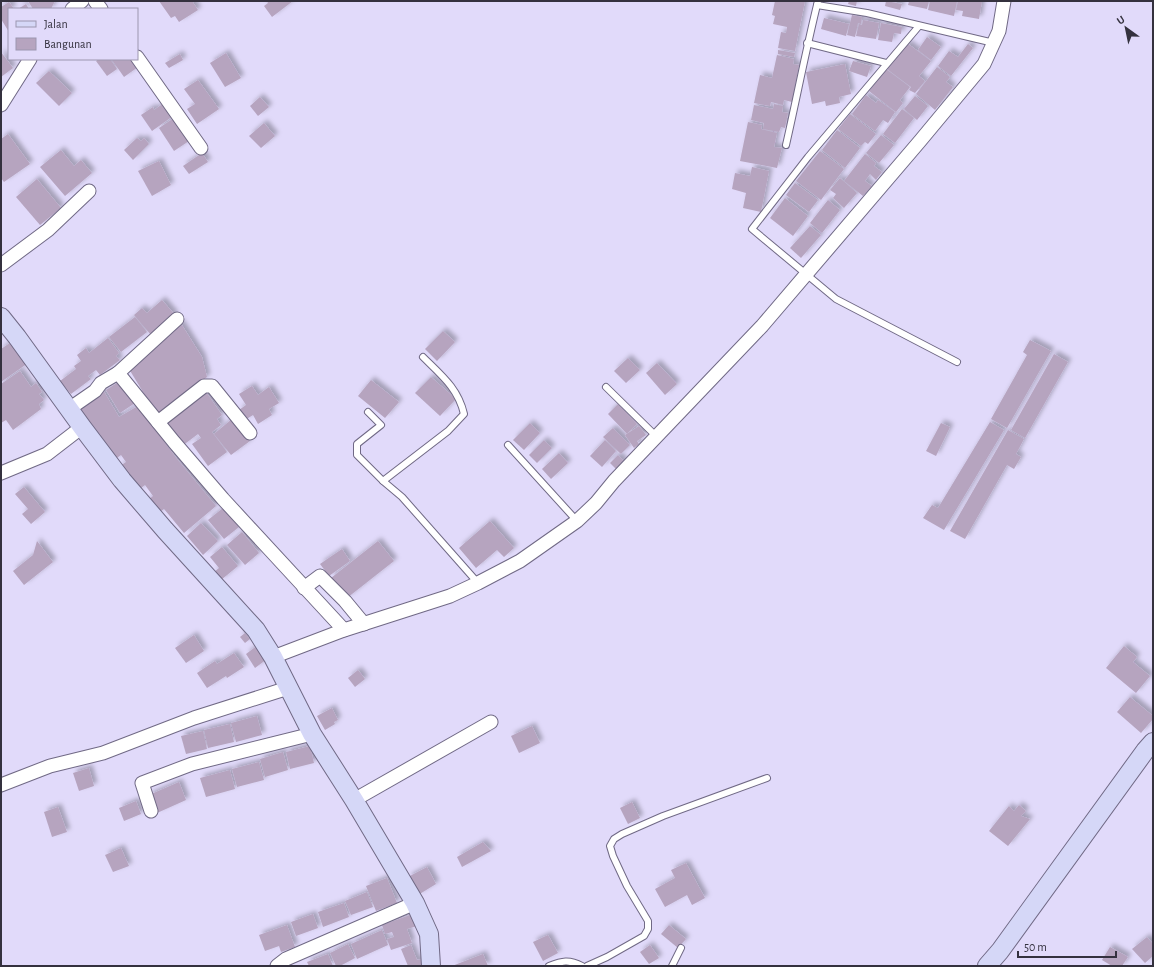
<svg xmlns="http://www.w3.org/2000/svg" width="1154" height="967" font-family="'Alegreya Sans',sans-serif">
<style>
.building{fill:#b6a4bf;filter:url(#shadow)}
.lines{fill:none;stroke-linecap:round;stroke-linejoin:round}
.lane-casing{stroke:#706985;stroke-width:8}
.street-casing{stroke:#706985;stroke-width:15}
.secondary-casing{stroke:#706985;stroke-width:20}
.lane{stroke:#fff;stroke-width:6}
.street{stroke:#fff;stroke-width:13}
.secondary{stroke:#d5d7f7;stroke-width:18}
</style>
<defs>
<filter id="shadow"><feDropShadow dx="3.5" dy="-3.5" stdDeviation="2" flood-color="#0004"/></filter>
</defs>
<rect width="100%" height="100%" fill="#e1dafa"/>
<g class="building">
<polygon points="28,1 55,1 51,9 33,9"/>
<polygon points="159,1 192,1 198,10 179,22 175,16 171,18"/>
<polygon points="267,1 293,1 272,17 264,6 268,3"/>
<polygon points="775,1 805,1 795,51 778,48 781,32 786,33 787,27 773,24 775,16 772,15"/>
<polygon points="849,1 857,1 856,6 848,4"/>
<polygon points="886,1 902,4 900,10 885,6"/>
<polygon points="909,1 929,1 927,9 908,5"/>
<polygon points="930,1 957,1 954,16 928,10"/>
<polygon points="958,1 982,1 979,19 962,16 963,11 956,10"/>
<polygon points="9,2 14,9 9,9 9,32 1,19 1,7"/>
<polygon points="26,4 29,9 18,9"/>
<polygon points="852,15 862,17 861,24 858,23 855,37 847,35"/>
<polygon points="824,18 849,24 846,36 821,29"/>
<polygon points="863,20 879,23 876,39 856,36 859,24 862,25"/>
<polygon points="881,23 902,27 901,34 894,33 892,42 878,40"/>
<polygon points="927,37 941,47 931,60 918,50"/>
<polygon points="907,43 931,61 919,76 925,81 915,93 909,90 911,87 887,69"/>
<polygon points="968,44 973,48 951,76 938,66 949,51 958,57"/>
<polygon points="778,50 795,53 794,57 778,54"/>
<polygon points="1,52 13,68 1,77"/>
<polygon points="226,53 241,78 225,87 210,63"/>
<polygon points="180,54 183,60 169,68 165,63"/>
<polygon points="777,55 794,59 793,64 799,65 792,102 784,100 783,105 771,102 770,106 754,103 760,75 772,78"/>
<polygon points="99,59 110,59 117,69 107,76 96,61"/>
<polygon points="114,59 132,59 138,67 124,77 112,60"/>
<polygon points="853,61 871,66 867,77 849,71"/>
<polygon points="845,64 851,94 839,97 840,103 826,106 825,101 812,104 806,72"/>
<polygon points="937,67 950,77 946,82 953,87 935,110 916,94"/>
<polygon points="886,69 910,87 900,100 903,103 896,112 869,91"/>
<polygon points="49,71 72,93 59,106 36,83"/>
<polygon points="198,80 219,109 197,124 187,109 195,104 184,89"/>
<polygon points="866,95 876,103 878,100 895,112 888,123 883,120 875,131 852,114"/>
<polygon points="915,96 928,106 917,120 904,109"/>
<polygon points="260,97 269,107 258,116 250,106"/>
<polygon points="164,103 173,116 152,131 141,115 153,107 154,110"/>
<polygon points="774,104 783,106 782,112 788,113 785,128 781,127 779,132 763,129 764,123 751,120 754,105 773,109"/>
<polygon points="902,109 914,118 895,143 883,134"/>
<polygon points="850,114 876,134 868,144 865,142 861,146 838,129"/>
<polygon points="174,118 189,141 174,151 159,128"/>
<polygon points="748,122 762,125 761,129 777,133 774,147 782,148 777,168 740,161"/>
<polygon points="264,123 275,136 261,148 249,136"/>
<polygon points="837,130 860,148 845,168 822,150"/>
<polygon points="8,134 30,164 4,182 1,178 1,139"/>
<polygon points="881,135 894,145 879,163 866,153"/>
<polygon points="137,138 141,141 144,138 149,144 133,160 124,150"/>
<polygon points="61,150 74,166 81,160 92,173 65,196 40,167"/>
<polygon points="820,151 844,169 821,200 796,181"/>
<polygon points="202,153 208,162 189,174 183,166"/>
<polygon points="865,154 876,163 874,166 882,172 876,180 870,174 865,181 872,186 863,196 844,181"/>
<polygon points="159,161 171,185 152,196 138,171"/>
<polygon points="752,167 769,171 761,212 743,208 746,193 732,189 735,173 750,176"/>
<polygon points="840,178 857,193 844,208 833,198 836,194 830,190"/>
<polygon points="37,179 61,208 40,225 16,197"/>
<polygon points="795,183 818,200 809,212 786,195"/>
<polygon points="785,198 808,216 793,236 770,218"/>
<polygon points="828,200 840,210 822,233 810,223"/>
<polygon points="810,226 821,235 801,258 790,248"/>
<polygon points="162,300 175,315 151,335 134,315 142,308 147,313"/>
<polygon points="135,317 147,332 121,352 109,337"/>
<polygon points="180,322 202,357 207,377 157,415 129,369"/>
<polygon points="443,331 455,342 437,361 425,349"/>
<polygon points="108,338 119,353 116,356 120,360 100,375 96,370 88,376 91,379 71,394 60,381 76,369 74,366 81,361 77,355 86,348 89,353"/>
<polygon points="1030,340 1051,351 1007,428 991,419 1027,355 1023,352"/>
<polygon points="13,341 28,363 1,382 1,349"/>
<polygon points="1054,354 1068,362 1025,438 1011,430"/>
<polygon points="628,358 640,370 626,383 614,371"/>
<polygon points="657,363 677,384 665,395 646,373"/>
<polygon points="20,371 31,387 36,383 42,392 39,394 44,400 39,404 41,409 13,430 6,420 1,423 1,384"/>
<polygon points="431,377 456,399 440,416 415,393"/>
<polygon points="371,380 399,402 385,418 358,396"/>
<polygon points="120,381 135,403 120,413 106,390"/>
<polygon points="252,386 258,395 269,387 279,403 269,409 272,415 258,424 253,415 245,420 239,410 246,405 239,394"/>
<polygon points="103,390 119,417 138,406 177,459 216,506 184,533 164,509 157,514 147,501 153,496 145,485 137,491 120,466 126,462 121,455 114,460 76,407"/>
<polygon points="206,392 222,415 217,419 221,425 212,432 227,452 208,466 192,444 201,438 198,434 182,446 165,423"/>
<polygon points="618,404 637,424 627,434 608,414"/>
<polygon points="232,419 250,441 231,455 214,434"/>
<polygon points="990,422 1004,430 944,530 923,518 932,505 938,508"/>
<polygon points="530,423 540,433 524,450 513,440"/>
<polygon points="941,423 950,427 936,456 926,451"/>
<polygon points="639,426 646,435 637,441 639,444 634,448 625,435"/>
<polygon points="613,428 630,445 621,454 603,437"/>
<polygon points="1008,430 1024,439 1016,454 1021,457 1014,469 1007,465 965,539 950,531"/>
<polygon points="544,440 552,448 537,463 529,455"/>
<polygon points="605,440 616,451 602,467 590,456"/>
<polygon points="559,453 568,463 551,479 542,469"/>
<polygon points="618,455 625,462 617,470 610,463"/>
<polygon points="24,487 45,512 31,524 22,514 28,509 15,494"/>
<polygon points="223,508 239,527 224,539 208,520"/>
<polygon points="490,521 514,548 504,557 497,550 476,568 459,548"/>
<polygon points="201,523 218,541 203,555 187,536"/>
<polygon points="242,532 259,553 245,565 227,545"/>
<polygon points="37,541 53,562 24,585 13,571 33,555"/>
<polygon points="378,541 394,561 347,598 331,578"/>
<polygon points="222,547 238,566 221,580 214,572 219,568 210,557"/>
<polygon points="342,549 350,561 329,576 320,564"/>
<polygon points="245,633 250,639 245,643 240,637"/>
<polygon points="194,635 204,651 186,663 175,648"/>
<polygon points="258,645 267,659 255,668 246,654"/>
<polygon points="1124,646 1137,657 1133,662 1150,676 1136,693 1106,668"/>
<polygon points="234,653 244,667 227,678 226,676 207,688 197,673 215,661 217,664"/>
<polygon points="358,670 365,679 355,687 348,678"/>
<polygon points="1130,697 1153,716 1153,719 1141,733 1117,712"/>
<polygon points="332,708 338,720 334,722 335,724 325,730 317,716"/>
<polygon points="257,716 262,735 236,742 231,723"/>
<polygon points="230,724 234,742 208,748 204,730"/>
<polygon points="532,726 540,743 519,753 511,736"/>
<polygon points="203,731 207,749 186,754 181,736"/>
<polygon points="310,746 314,763 290,769 286,752"/>
<polygon points="283,752 288,770 265,777 260,759"/>
<polygon points="259,762 264,780 237,787 232,769"/>
<polygon points="89,768 94,786 79,791 73,773"/>
<polygon points="230,770 235,789 206,797 200,778"/>
<polygon points="179,782 186,800 157,813 149,795"/>
<polygon points="136,801 141,814 124,821 119,808"/>
<polygon points="632,802 640,818 628,824 620,808"/>
<polygon points="1019,805 1026,811 1021,816 1030,819 1008,846 989,831 1009,806 1014,811"/>
<polygon points="58,807 67,832 52,837 44,812"/>
<polygon points="483,842 491,851 462,867 457,857"/>
<polygon points="121,848 129,866 113,872 105,855"/>
<polygon points="686,863 705,898 692,905 687,895 665,907 655,889 675,878 671,870"/>
<polygon points="427,867 436,884 418,895 408,877"/>
<polygon points="387,878 397,903 376,911 366,886"/>
<polygon points="367,892 373,907 351,915 345,901"/>
<polygon points="344,903 349,917 323,927 318,912"/>
<polygon points="313,914 318,928 296,936 291,922"/>
<polygon points="413,914 417,926 407,929 412,943 391,950 387,939 394,937 392,932 385,934 382,925"/>
<polygon points="287,925 295,947 281,952 279,946 265,951 259,935"/>
<polygon points="669,925 686,939 678,948 661,934"/>
<polygon points="382,930 388,945 357,959 351,944"/>
<polygon points="548,935 558,953 543,961 533,942"/>
<polygon points="1147,937 1153,944 1153,956 1145,963 1132,949"/>
<polygon points="348,944 355,958 340,966 336,966 330,953"/>
<polygon points="411,945 417,960 422,959 425,966 408,966 401,949"/>
<polygon points="650,945 659,958 649,964 640,952"/>
<polygon points="1110,947 1128,957 1122,966 1112,966 1102,960"/>
<polygon points="328,954 333,966 309,966 307,962"/>
<polygon points="483,954 488,966 452,966"/>
</g>
<g class="lines">
<g class="lane-casing">
<g id="lane">
<polyline points="817,5 867,13 994,43"/>
<polyline points="919,26 808,157 752,229 836,299 957,362"/>
<polyline points="807,43 886,63"/>
<path d="M786,145C797,97 806,49 818,1"/>
<path d="M423,357C441,375 458,388 464,414L448,431L383,481L402,497L478,583"/>
<polyline points="606,387 657,437"/>
<polyline points="368,412 381,425 357,444 357,455 383,481"/>
<polyline points="508,445 577,521"/>
<path d="M549,966C562,961 569,959 582,966"/>
<polyline points="587,966 607,957 644,936 648,929 648,921 627,886 613,856 610,846 614,839 622,834 663,816 767,778"/>
<polyline points="672,966 681,948"/>
</g>
</g>
<g class="street-casing">
<g id="street">
<polyline points="95,1 101,9"/>
<polyline points="72,9 82,1"/>
<polyline points="137,57 201,148"/>
<polyline points="1,105 30,59"/>
<polyline points="1,265 48,230 89,191"/>
<polyline points="118,373 177,319"/>
<polyline points="69,409 95,391 101,383 118,373 174,442 223,499 344,630"/>
<polyline points="158,422 204,386 212,386 250,433"/>
<polyline points="1,473 47,454 82,427"/>
<polyline points="304,588 320,576 345,601 364,624"/>
<polyline points="273,657 344,630 450,596 478,583 520,561 577,521 596,503 614,481 762,326 920,141 984,64 999,31 1004,1"/>
<polyline points="1,785 50,766 103,753 194,718 288,688"/>
<polyline points="354,800 491,722"/>
<polyline points="151,811 142,783 192,764 312,734"/>
<polyline points="277,966 286,959 415,903"/>
</g>
</g>
<g class="secondary-casing">
<g id="secondary">
<polyline points="1,317 17,337 82,427 122,480 165,530 256,630 273,657 312,734 354,800 415,903 429,934 431,966"/>
<polyline points="987,966 1000,951 1145,751 1153,742"/>
</g>
</g>
<use href="#lane" class="lane"/>
<use href="#street" class="street"/>
<use href="#secondary" class="secondary"/>
</g>
<rect width="1154" height="967" fill="none" stroke="#34313e" stroke-width="4"/>
<rect x="8" y="8" width="130" height="52" fill="#e1dafa" stroke="#9c96af"/>
<rect x="16" y="21" width="20" height="6" fill="#d5d7f7" stroke="#9c96af"/>
<text x="44" y="28" font-size="12" fill="#34313e">Jalan</text>
<rect x="16" y="38" width="20" height="12" fill="#b6a4bf" stroke="#9c96af"/>
<text x="44" y="48" font-size="12" fill="#34313e">Bangunan</text>
<g transform="translate(1126 28) rotate(327)" stroke="#e1dafa" stroke-width="3" paint-order="stroke">
<path d="M0-3L7 15L0 10L-7 15Z" fill="#34313e"/>
<text y="-6" font-size="11" font-weight="bold" text-anchor="middle" fill="#34313e">U</text>
</g>
<path d="M1018 951v6h98v-6" fill="none" stroke="#34313e" stroke-width="2"/>
<text x="1024" y="951" font-size="12" fill="#34313e" stroke="#e1dafa" stroke-width="3" paint-order="stroke">50 m</text>
</svg>
